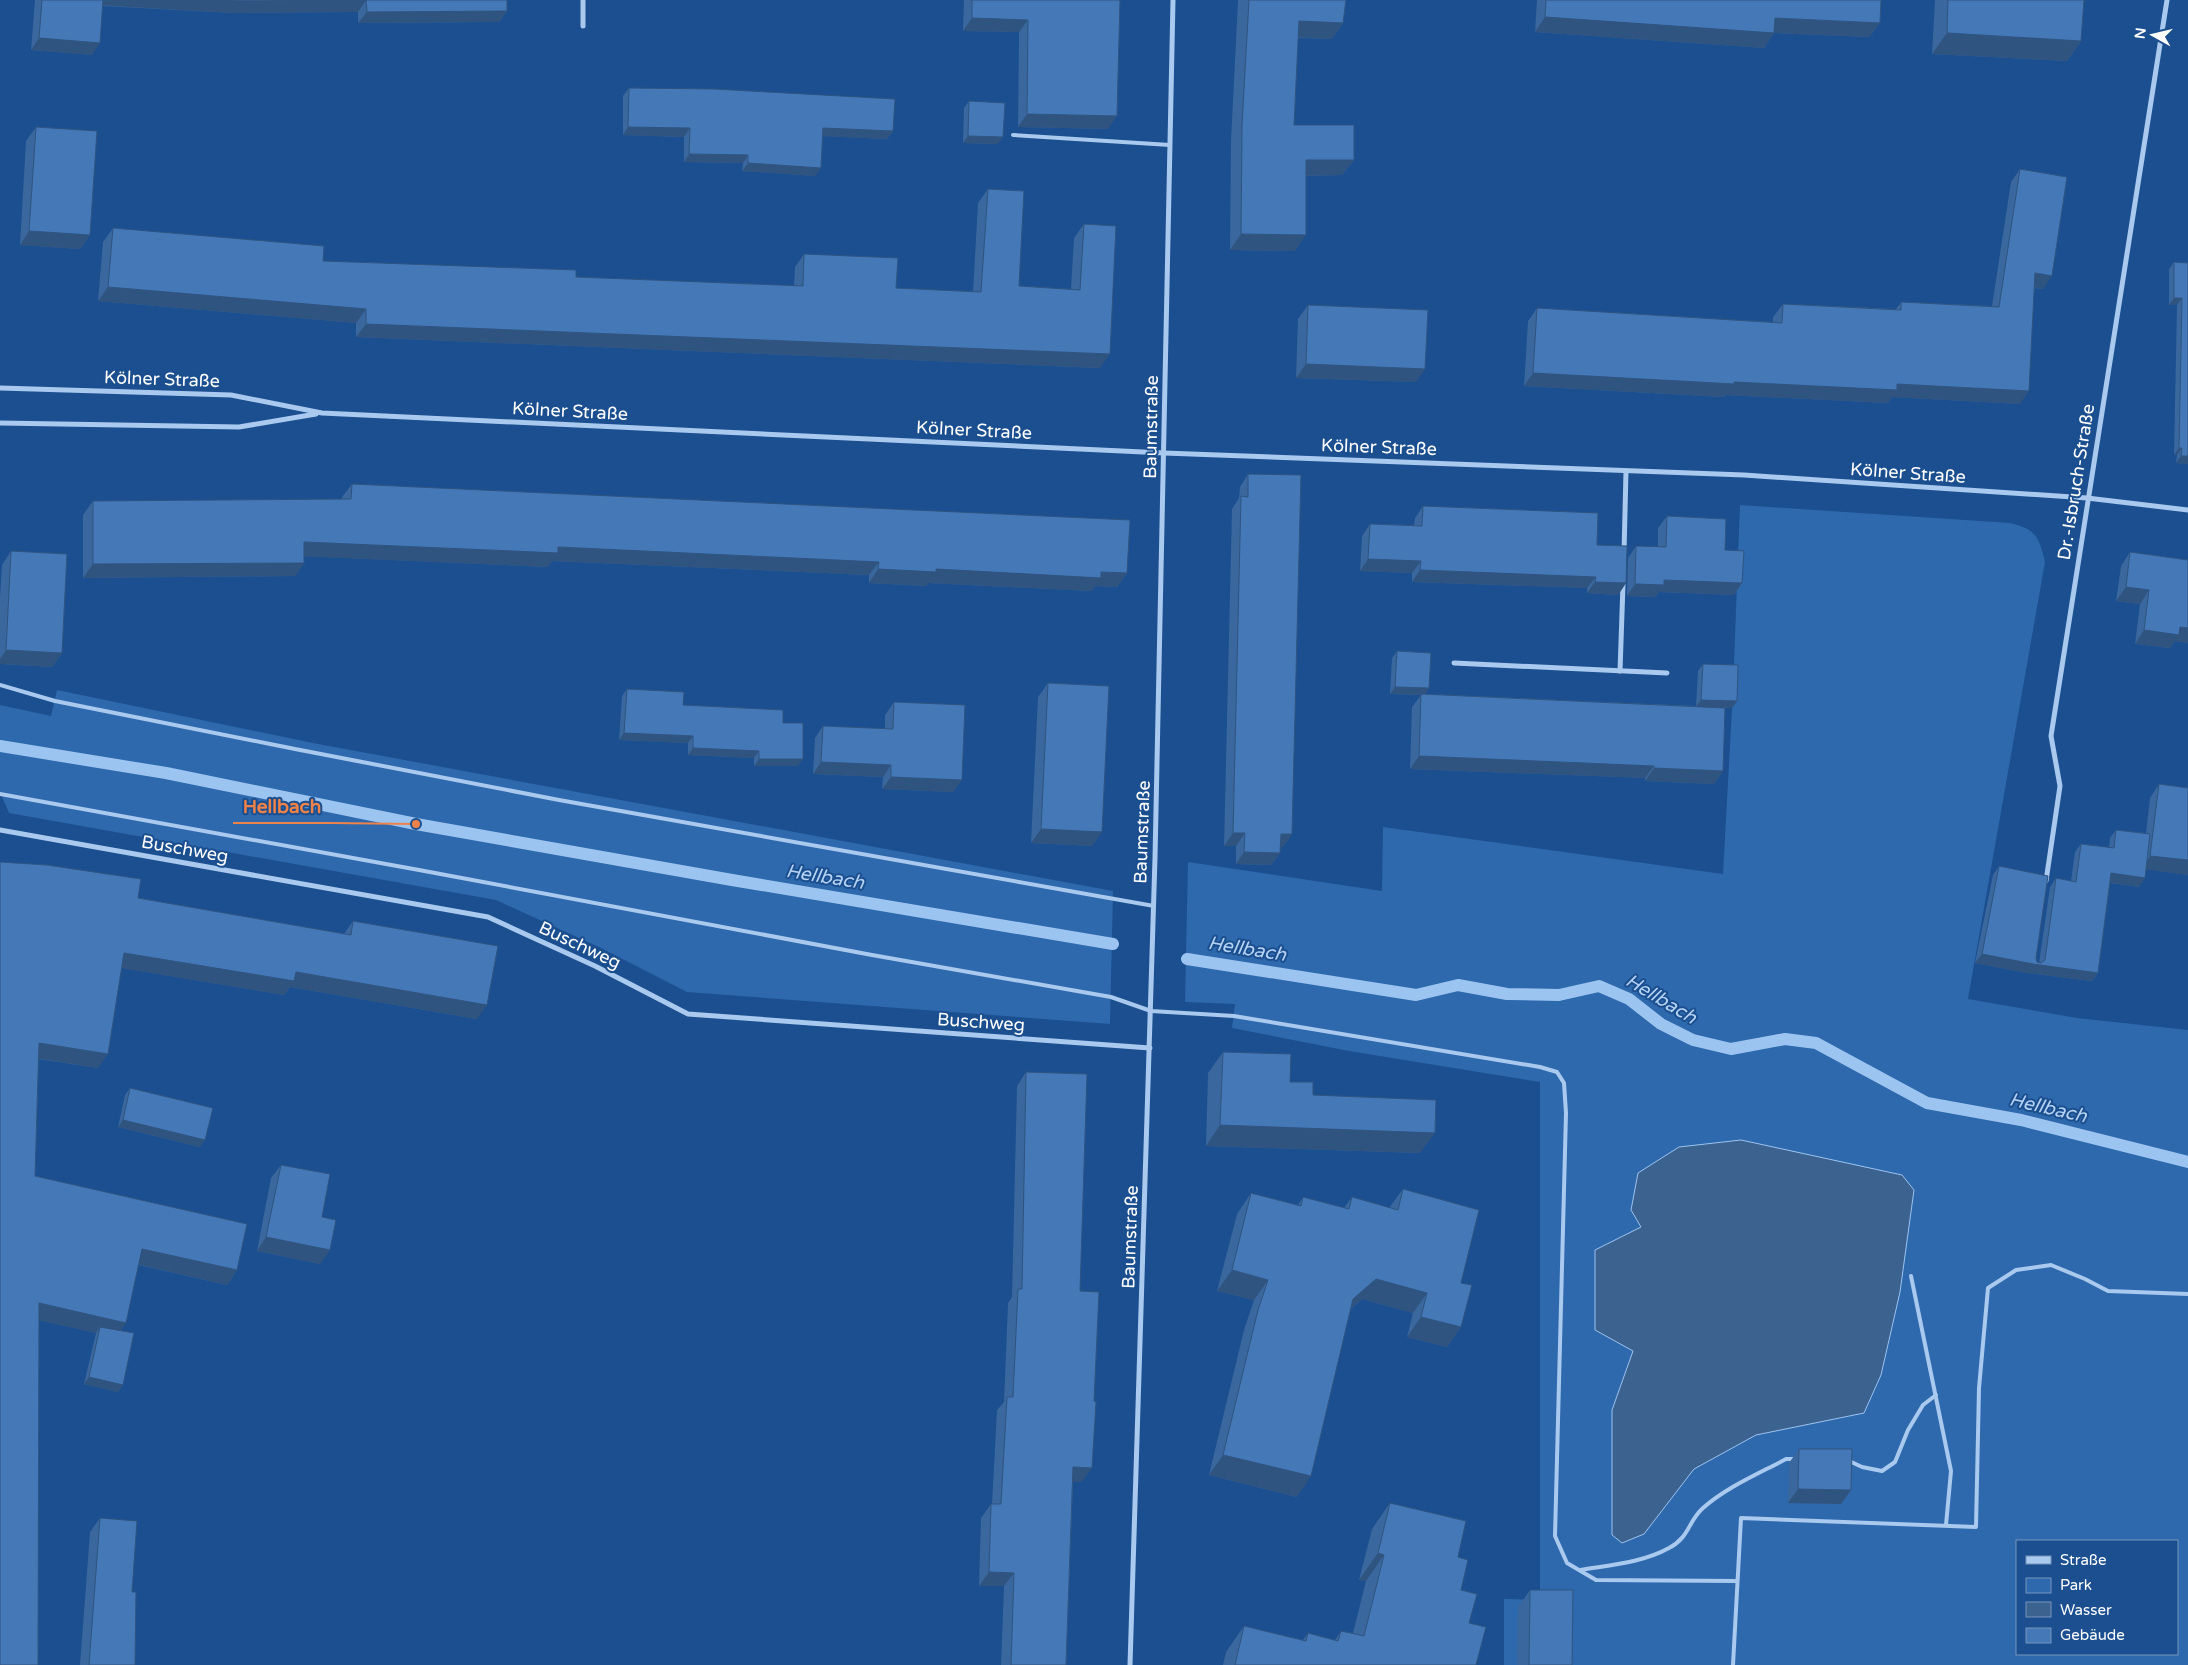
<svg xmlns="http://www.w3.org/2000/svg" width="2188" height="1665" font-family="'Varela Round',sans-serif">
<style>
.green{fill:#2e69ad;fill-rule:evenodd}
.water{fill:#3c6290;stroke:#9cc4f0}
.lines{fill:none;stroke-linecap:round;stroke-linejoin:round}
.stream{stroke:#9cc4f0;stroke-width:12}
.service{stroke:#a9c9ee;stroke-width:4}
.minor{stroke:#a9c9ee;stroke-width:5}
.wall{fill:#3a679d}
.shaded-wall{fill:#305480}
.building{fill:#4478b7;stroke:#305480}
.labels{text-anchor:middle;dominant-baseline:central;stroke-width:4;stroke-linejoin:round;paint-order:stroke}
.street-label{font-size:18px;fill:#fff;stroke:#1b4f8f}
.water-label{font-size:19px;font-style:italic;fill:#b5d3f5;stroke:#1b4f8f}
.leader{fill:none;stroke:#ee8249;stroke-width:2}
.callout-dot{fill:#ee8249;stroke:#1b4f8f;stroke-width:2}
.callout-label{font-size:19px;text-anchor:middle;font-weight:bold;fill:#ee8249;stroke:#1b4f8f;stroke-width:4;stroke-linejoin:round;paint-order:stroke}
</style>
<rect width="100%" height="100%" fill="#1b4f8f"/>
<g class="green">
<path d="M1740,505L2010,523C2036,529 2039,537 2045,562L1968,999L2077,1018L2188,1030V1665H1504V1599L1540,1600V1082L1349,1051L1232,1028L1235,1004L1185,1002L1188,862L1382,891L1383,827L1723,874L1733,690ZM2017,1541H2177V1654H2017Z"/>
<polygon points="57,690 318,744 1113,891 1110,1024 687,992 601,948 496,900 9,813 0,792 0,705 51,716"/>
</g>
<polygon class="water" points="1741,1140 1902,1175 1914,1190 1900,1292 1881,1375 1864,1413 1756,1435 1694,1469 1644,1534 1622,1543 1612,1535 1612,1410 1633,1351 1595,1330 1595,1250 1641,1227 1631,1210 1638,1173 1679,1147"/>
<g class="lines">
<g class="stream">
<polyline points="0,746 166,773 416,824 732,880 1113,944"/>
<polyline points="1187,959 1416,995 1458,985 1507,994 1559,995 1599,986 1629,999 1661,1024 1693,1040 1731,1049 1785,1039 1816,1043 1927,1103 2021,1120 2188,1162"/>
</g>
<g class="service">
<polyline points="1013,135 1170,145"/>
<polyline points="0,685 55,701 295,749 559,800 1154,906"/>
<polyline points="0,794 419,870 872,955 1111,997 1151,1011 1234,1016 1540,1067 1557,1072 1564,1083 1566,1113 1555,1536 1567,1563 1596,1580 1737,1581"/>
<polyline points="1911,1276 1951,1471 1946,1525"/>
<polyline points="1847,1460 1862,1467 1882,1471 1895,1462 1908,1430 1923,1405 1936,1395"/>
<path d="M1580,1570C1609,1565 1642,1563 1669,1548C1690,1537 1688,1521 1703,1508C1727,1487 1758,1474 1786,1459H1795"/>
<polyline points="1733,1665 1741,1518 1976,1527 1979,1388 1988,1288 2016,1270 2051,1265 2085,1279 2108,1291 2188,1294"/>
</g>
<g class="minor">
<polyline points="583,26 583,0"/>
<polyline points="0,388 231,395 322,413 1164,453 1744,475 2087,498 2188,510"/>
<polyline points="0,423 239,427 316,414"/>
<polyline points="1624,553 1626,471"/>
<polyline points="1454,663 1667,673"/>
<polyline points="1620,671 1623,584"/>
<polyline points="0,830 488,917 595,966 688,1014 1150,1048"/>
<polyline points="2046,881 2060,786 2051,736 2167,0"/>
<polyline points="1130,1665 1155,858 1173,0"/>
</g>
</g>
<g class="wall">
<polygon points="35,0 507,0 507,11 499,22 358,23 358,12 233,13 103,6 92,55 31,50"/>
<polygon points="964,0 1120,0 1108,129 1018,127 1019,32 963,31"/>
<polygon points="1238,0 1346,0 1343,23 1332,39 1298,38 1294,125 1354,160 1342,175 1306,176 1295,251 1230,250 1231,141"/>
<polygon points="1537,0 1881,0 1880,23 1869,37 1774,33 1764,48 1535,32"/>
<polygon points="1935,0 2084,0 2081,41 2067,61 1932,54"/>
<polygon points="629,88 893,131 887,139 822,136 815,176 742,171 743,163 684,162 684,137 623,135 623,96"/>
<polygon points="969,101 998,144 963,143 964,108"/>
<polygon points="36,127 90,235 80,249 20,245 26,141"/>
<polygon points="2020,169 2043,289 2034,288 2020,404 1892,397 1888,403 1726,395 1724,397 1524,386 1528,321 1537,308 1773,322 1773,317 1783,304 1896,309 1901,302 1992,306 2011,182"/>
<polygon points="988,189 1019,286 1071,289 1074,238 1084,224 1100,368 356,337 356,323 98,301 103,242 113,228 323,261 576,277 794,286 795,267 804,254 896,288 973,292 978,203"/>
<polygon points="2174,262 2188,263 2188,464 2176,463 2177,455 2174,455 2177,305 2169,305 2169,269"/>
<polygon points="1308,305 1416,382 1296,378 1298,319"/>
<polygon points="1248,474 1292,834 1283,847 1280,847 1280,853 1271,865 1236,864 1236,846 1224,846 1232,509 1239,498 1240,487"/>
<polygon points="352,484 1127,573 1117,587 1095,586 1092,591 928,583 926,586 869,583 869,575 552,561 548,567 304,556 304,563 295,576 83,578 83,515 93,501 342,499 342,497"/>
<polygon points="1423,506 1597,545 1626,583 1618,595 1587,593 1587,588 1412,582 1412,573 1360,571 1362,536 1370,524 1414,525 1415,518"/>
<polygon points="1667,516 1725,550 1742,583 1734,595 1659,592 1655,597 1627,596 1628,558 1636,546 1658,547 1658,528"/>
<polygon points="11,551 62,653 52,667 0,664 0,597 2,565"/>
<polygon points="2130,552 2188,560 2188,643 2175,641 2170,648 2135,644 2140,604 2116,601 2121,566"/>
<polygon points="1397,651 1429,688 1425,694 1696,706 1698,671 1703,664 1737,701 1732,708 1725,708 1723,771 1714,784 1645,781 1645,778 1410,769 1412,707 1421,695 1390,694 1392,658"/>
<polygon points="1048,683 1092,846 1031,843 1038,697"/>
<polygon points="627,689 683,705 783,723 798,766 754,766 754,758 688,755 688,743 619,740 622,696"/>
<polygon points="894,702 953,792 882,789 883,777 813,774 815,738 823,726 885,729 885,715"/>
<polygon points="2159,784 2188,788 2188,875 2146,869 2139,887 2110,883 2098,973 2092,981 2027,973 1975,963 1993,875 1999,866 2037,962 2039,963 2050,887 2056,878 2071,881 2075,852 2081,844 2109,847 2110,838 2116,830 2146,833 2150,798"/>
<polygon points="0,862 138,898 344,934 353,921 477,1019 290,987 284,995 122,968 98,1068 38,1059 35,1176 237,1270 227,1285 139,1265 121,1331 123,1385 118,1392 84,1384 96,1333 39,1320"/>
<polygon points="1223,1052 1290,1082 1313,1095 1420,1153 1206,1146 1208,1073"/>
<polygon points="1026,1072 1080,1291 1082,1482 1073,1481 1066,1665 1001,1665 1004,1586 979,1586 981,1518 991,1504 992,1504 997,1410 1004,1402 1008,1303 1012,1297 1017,1086"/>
<polygon points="130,1088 200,1147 118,1127 125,1095"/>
<polygon points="281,1165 322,1217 320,1264 257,1251 271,1178"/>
<polygon points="1403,1189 1461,1283 1461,1327 1447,1347 1407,1337 1413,1313 1362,1299 1351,1309 1297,1497 1209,1475 1244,1330 1254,1300 1217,1291 1237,1214 1251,1193 1298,1205 1303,1197 1344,1208 1352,1197 1389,1208"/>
<polygon points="1799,1449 1851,1490 1841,1504 1788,1503 1789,1463"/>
<polygon points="1390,1503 1458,1557 1461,1590 1469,1623 1476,1665 1223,1665 1226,1652 1244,1626 1303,1640 1308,1633 1335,1640 1341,1631 1353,1633 1366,1581 1359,1580 1372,1529"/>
<polygon points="100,1518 132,1592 135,1665 80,1665 90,1532"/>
<polygon points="1530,1590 1572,1665 1517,1665 1518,1607"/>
</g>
<g class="shaded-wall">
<polygon points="99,0 366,0 358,12 233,13 96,5"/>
<polygon points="507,11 499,22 358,23 367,12"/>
<polygon points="1545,17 1775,18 1880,23 1869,37 1774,33 1764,48 1535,32"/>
<polygon points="972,18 1028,20 1019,32 963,31"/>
<polygon points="1299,21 1343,23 1332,39 1288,37"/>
<polygon points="1947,33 2081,41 2067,61 1932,54"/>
<polygon points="39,38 100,43 92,55 31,50"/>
<polygon points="1027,114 1117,116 1108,129 1018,127"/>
<polygon points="628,127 690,128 684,137 623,135"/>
<polygon points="823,128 893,131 887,139 817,136"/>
<polygon points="968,136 1003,137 998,144 963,143"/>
<polygon points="689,154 748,155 743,163 684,162"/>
<polygon points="1306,160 1354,160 1342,175 1295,176"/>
<polygon points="748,163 821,168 815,176 742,171"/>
<polygon points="29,231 90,235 80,249 20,245"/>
<polygon points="1241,234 1306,235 1295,251 1230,250"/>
<polygon points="2035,273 2052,276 2043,289 2026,286"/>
<polygon points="108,287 366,309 356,323 98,301"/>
<polygon points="2174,298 2182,298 2177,305 2169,305"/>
<polygon points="366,324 1110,354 1100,368 356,337"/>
<polygon points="1306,364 1425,369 1416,382 1296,378"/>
<polygon points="1533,373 1734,382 1897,384 2029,391 2020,404 1892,397 1888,403 1726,395 1724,397 1524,386"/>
<polygon points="2179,448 2182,448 2177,455 2174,455"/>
<polygon points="2181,456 2188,456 2188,464 2176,463"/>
<polygon points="304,542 558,547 879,562 869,575 552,561 548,567 295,556"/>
<polygon points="1368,559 1421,561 1412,573 1360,571"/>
<polygon points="304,563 295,576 83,578 93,564"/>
<polygon points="878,569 936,569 1101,572 1127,573 1117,587 1095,586 1092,591 928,583 926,586 869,583"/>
<polygon points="1420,570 1596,577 1587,588 1412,582"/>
<polygon points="1664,580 1742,583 1734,595 1659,592 1655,597 1627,596 1635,584"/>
<polygon points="1595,582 1626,583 1618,595 1587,593"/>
<polygon points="2126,587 2149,590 2140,604 2116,601"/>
<polygon points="2180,627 2188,628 2188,643 2175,641 2170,648 2135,644 2144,630"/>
<polygon points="6,650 62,653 52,667 0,664 0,659"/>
<polygon points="1395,687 1429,688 1424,695 1390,694"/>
<polygon points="1701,700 1737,701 1732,708 1696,707"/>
<polygon points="624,733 693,736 688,743 619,740"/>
<polygon points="693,748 759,751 754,758 688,755"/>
<polygon points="1419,756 1654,766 1645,778 1410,769"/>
<polygon points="759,759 803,759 798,766 754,766"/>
<polygon points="821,762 891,765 883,777 813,774"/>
<polygon points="1654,768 1723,771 1714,784 1645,781"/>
<polygon points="891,777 962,780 953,792 882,789"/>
<polygon points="1041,829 1102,832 1092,846 1031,843"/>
<polygon points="1233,833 1245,833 1236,846 1224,846"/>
<polygon points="1281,834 1292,834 1283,847 1272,847"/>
<polygon points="1244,852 1280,853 1271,865 1236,864"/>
<polygon points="2150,856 2188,860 2188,875 2141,869"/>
<polygon points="2111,873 2145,878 2139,887 2105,882"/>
<polygon points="124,953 296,972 487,1005 477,1019 290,987 284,995 115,967"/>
<polygon points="1982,954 2098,973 2092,981 2027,973 1975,963"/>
<polygon points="39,1043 108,1054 98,1068 29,1057"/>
<polygon points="123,1120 205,1140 200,1147 118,1127"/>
<polygon points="1220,1125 1435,1133 1420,1153 1206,1146"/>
<polygon points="266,1237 330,1250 320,1264 257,1251"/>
<polygon points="142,1249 237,1270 227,1285 132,1263"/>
<polygon points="1232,1270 1268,1280 1254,1300 1217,1291"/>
<polygon points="1376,1279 1427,1293 1413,1313 1362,1299 1339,1320 1353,1299"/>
<polygon points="39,1303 126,1323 116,1337 100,1327 96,1333 29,1318"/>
<polygon points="1421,1317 1461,1327 1447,1347 1407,1337"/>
<polygon points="89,1377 123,1385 118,1392 84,1384"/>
<polygon points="1223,1455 1311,1476 1297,1497 1209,1475"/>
<polygon points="1073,1467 1092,1468 1082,1482 1063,1481"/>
<polygon points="1798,1489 1851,1490 1841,1504 1788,1503"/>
<polygon points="1378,1553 1384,1555 1366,1581 1359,1580"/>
<polygon points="989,1572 1014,1573 1004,1586 979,1586"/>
</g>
<g class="building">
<polygon points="42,0 103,0 100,43 39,38"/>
<polygon points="216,0 507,0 507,11 367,12 366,0 242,1"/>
<polygon points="972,0 1120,0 1117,116 1027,114 1028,20 972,18"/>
<polygon points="1249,0 1346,0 1343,23 1299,21 1294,125 1354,125 1354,160 1306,160 1306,235 1241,234 1242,125"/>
<polygon points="1546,0 1881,0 1880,23 1775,18 1774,33 1545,17"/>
<polygon points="1948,0 2084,0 2081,41 1947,33"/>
<polygon points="629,88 714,89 895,99 893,131 823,128 821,168 748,163 748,155 689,154 690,128 628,127"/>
<polygon points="969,101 1005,103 1003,137 968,136"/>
<polygon points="36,127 97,131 90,235 29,231"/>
<polygon points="2020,169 2067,177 2052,276 2035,273 2029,391 1897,384 1897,390 1734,382 1734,384 1533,373 1537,308 1782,323 1783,304 1901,310 1901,302 1999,307"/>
<polygon points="988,189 1024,191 1019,286 1080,290 1084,224 1116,226 1110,354 366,324 366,309 108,287 113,228 324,246 323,261 576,270 576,277 803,286 804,254 898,258 896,288 981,292"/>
<polygon points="2174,262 2188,263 2188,456 2181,456 2182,448 2179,448 2182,298 2174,298"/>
<polygon points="1308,305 1428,310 1425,369 1306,364"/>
<polygon points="1248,474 1301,475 1292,834 1281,834 1280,853 1244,852 1245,833 1233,833 1241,496 1248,497"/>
<polygon points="352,484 1130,520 1127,573 1101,572 1101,578 936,569 936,572 878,569 879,562 558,547 558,553 304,542 304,563 93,564 93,501 351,499"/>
<polygon points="1423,506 1598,513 1597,545 1627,546 1626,583 1595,582 1596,577 1420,570 1421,561 1368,559 1370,524 1422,526"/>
<polygon points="1667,516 1726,519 1725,550 1744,551 1742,583 1664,580 1664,585 1635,584 1636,546 1666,547"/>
<polygon points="11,551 67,554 62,653 6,650"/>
<polygon points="2130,552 2188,560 2188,628 2180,627 2179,635 2144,630 2149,590 2126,587"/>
<polygon points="1397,651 1431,653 1429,688 1395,687"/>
<polygon points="1703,664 1738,665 1737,701 1701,700"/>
<polygon points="1048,683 1109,686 1102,832 1041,829"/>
<polygon points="627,689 684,692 683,705 783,710 783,723 803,723 803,759 759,759 759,751 693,748 693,736 624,733"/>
<polygon points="1421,694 1725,708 1723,771 1654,768 1654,766 1419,756"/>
<polygon points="894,702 965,705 962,780 891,777 891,765 821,762 823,726 893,729"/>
<polygon points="2159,784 2188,788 2188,860 2150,856"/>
<polygon points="2116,830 2150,834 2145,878 2111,873 2098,973 2033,964 1982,954 1999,866 2048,876 2036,958 2037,962 2041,963 2045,960 2056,878 2076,882 2081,844 2114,848"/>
<polygon points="0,862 47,865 141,879 138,898 351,935 353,921 498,946 487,1005 296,972 294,981 124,953 108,1054 39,1043 35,1176 247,1224 237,1270 142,1249 126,1323 39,1303 38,1665 0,1665"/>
<polygon points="1223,1052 1291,1054 1290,1082 1313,1082 1313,1095 1436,1100 1435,1133 1220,1125"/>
<polygon points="1026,1072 1087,1074 1080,1291 1099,1292 1094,1401 1096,1402 1092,1468 1073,1467 1066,1665 1011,1665 1014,1573 989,1572 991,1504 1001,1504 1007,1397 1013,1397 1018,1289 1022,1289"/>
<polygon points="130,1088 213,1108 205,1140 123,1120"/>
<polygon points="281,1165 330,1174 322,1217 336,1220 330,1250 266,1237"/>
<polygon points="1403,1189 1479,1210 1461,1283 1472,1285 1461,1327 1421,1317 1427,1293 1376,1279 1353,1299 1311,1476 1223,1455 1258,1310 1268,1280 1232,1270 1251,1193 1301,1206 1303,1197 1349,1209 1352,1197 1398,1210"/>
<polygon points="100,1327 134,1333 123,1385 89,1377"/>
<polygon points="1799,1449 1852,1449 1851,1490 1798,1489"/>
<polygon points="1390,1503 1466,1521 1458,1557 1468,1560 1461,1590 1477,1594 1469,1623 1486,1627 1476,1665 1235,1665 1244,1626 1306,1641 1308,1633 1338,1641 1341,1631 1364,1636 1384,1555 1378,1553"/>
<polygon points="100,1518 137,1521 132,1592 136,1592 135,1665 89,1665"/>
<polygon points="1530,1590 1573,1590 1572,1665 1529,1665"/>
</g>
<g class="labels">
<g class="street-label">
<text transform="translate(162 379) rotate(2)">Kölner Straße</text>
<text transform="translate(570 411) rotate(3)">Kölner Straße</text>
<text transform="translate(1151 427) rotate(-89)">Baumstraße</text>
<text transform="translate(974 430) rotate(3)">Kölner Straße</text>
<text transform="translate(1379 447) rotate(2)">Kölner Straße</text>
<text transform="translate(1908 473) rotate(4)">Kölner Straße</text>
<text transform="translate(2076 482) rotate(-81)">Dr.-Isbruch-Straße</text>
<text transform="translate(1142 832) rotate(-88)">Baumstraße</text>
<text transform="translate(185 849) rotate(10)">Buschweg</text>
<text transform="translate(580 945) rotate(25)">Buschweg</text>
<text transform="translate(981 1022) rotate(4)">Buschweg</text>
<text transform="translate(1130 1237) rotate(-88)">Baumstraße</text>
</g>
<g class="water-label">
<text transform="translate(825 877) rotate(9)">Hellbach</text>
<text transform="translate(1247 949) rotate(9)">Hellbach</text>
<text transform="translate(1661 999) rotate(31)">Hellbach</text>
<text transform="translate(2048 1108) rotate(13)">Hellbach</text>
</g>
</g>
<path class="leader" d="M416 824L331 823H233"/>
<circle class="callout-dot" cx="416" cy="824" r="5"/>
<g class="callout-label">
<text x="282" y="813">Hellbach</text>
</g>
<rect x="2016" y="1540" width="162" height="115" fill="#1b4f8f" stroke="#7695bc"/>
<rect x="2026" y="1556" width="25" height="8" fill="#a9c9ee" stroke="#7695bc"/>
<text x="2060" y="1565" font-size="15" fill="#ffffff">Straße</text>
<rect x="2026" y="1578" width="25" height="15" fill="#2e69ad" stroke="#7695bc"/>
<text x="2060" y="1590" font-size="15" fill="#ffffff">Park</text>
<rect x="2026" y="1602" width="25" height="15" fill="#3c6290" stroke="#7695bc"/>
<text x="2060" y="1615" font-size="15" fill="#ffffff">Wasser</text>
<rect x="2026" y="1628" width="25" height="15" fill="#4478b7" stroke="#7695bc"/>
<text x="2060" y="1640" font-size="15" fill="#ffffff">Gebäude</text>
<g transform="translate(2153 35) rotate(278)" stroke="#1b4f8f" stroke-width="4" paint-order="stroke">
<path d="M0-4L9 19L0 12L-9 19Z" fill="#ffffff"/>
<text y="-8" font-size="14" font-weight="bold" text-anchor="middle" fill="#ffffff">N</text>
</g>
</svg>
